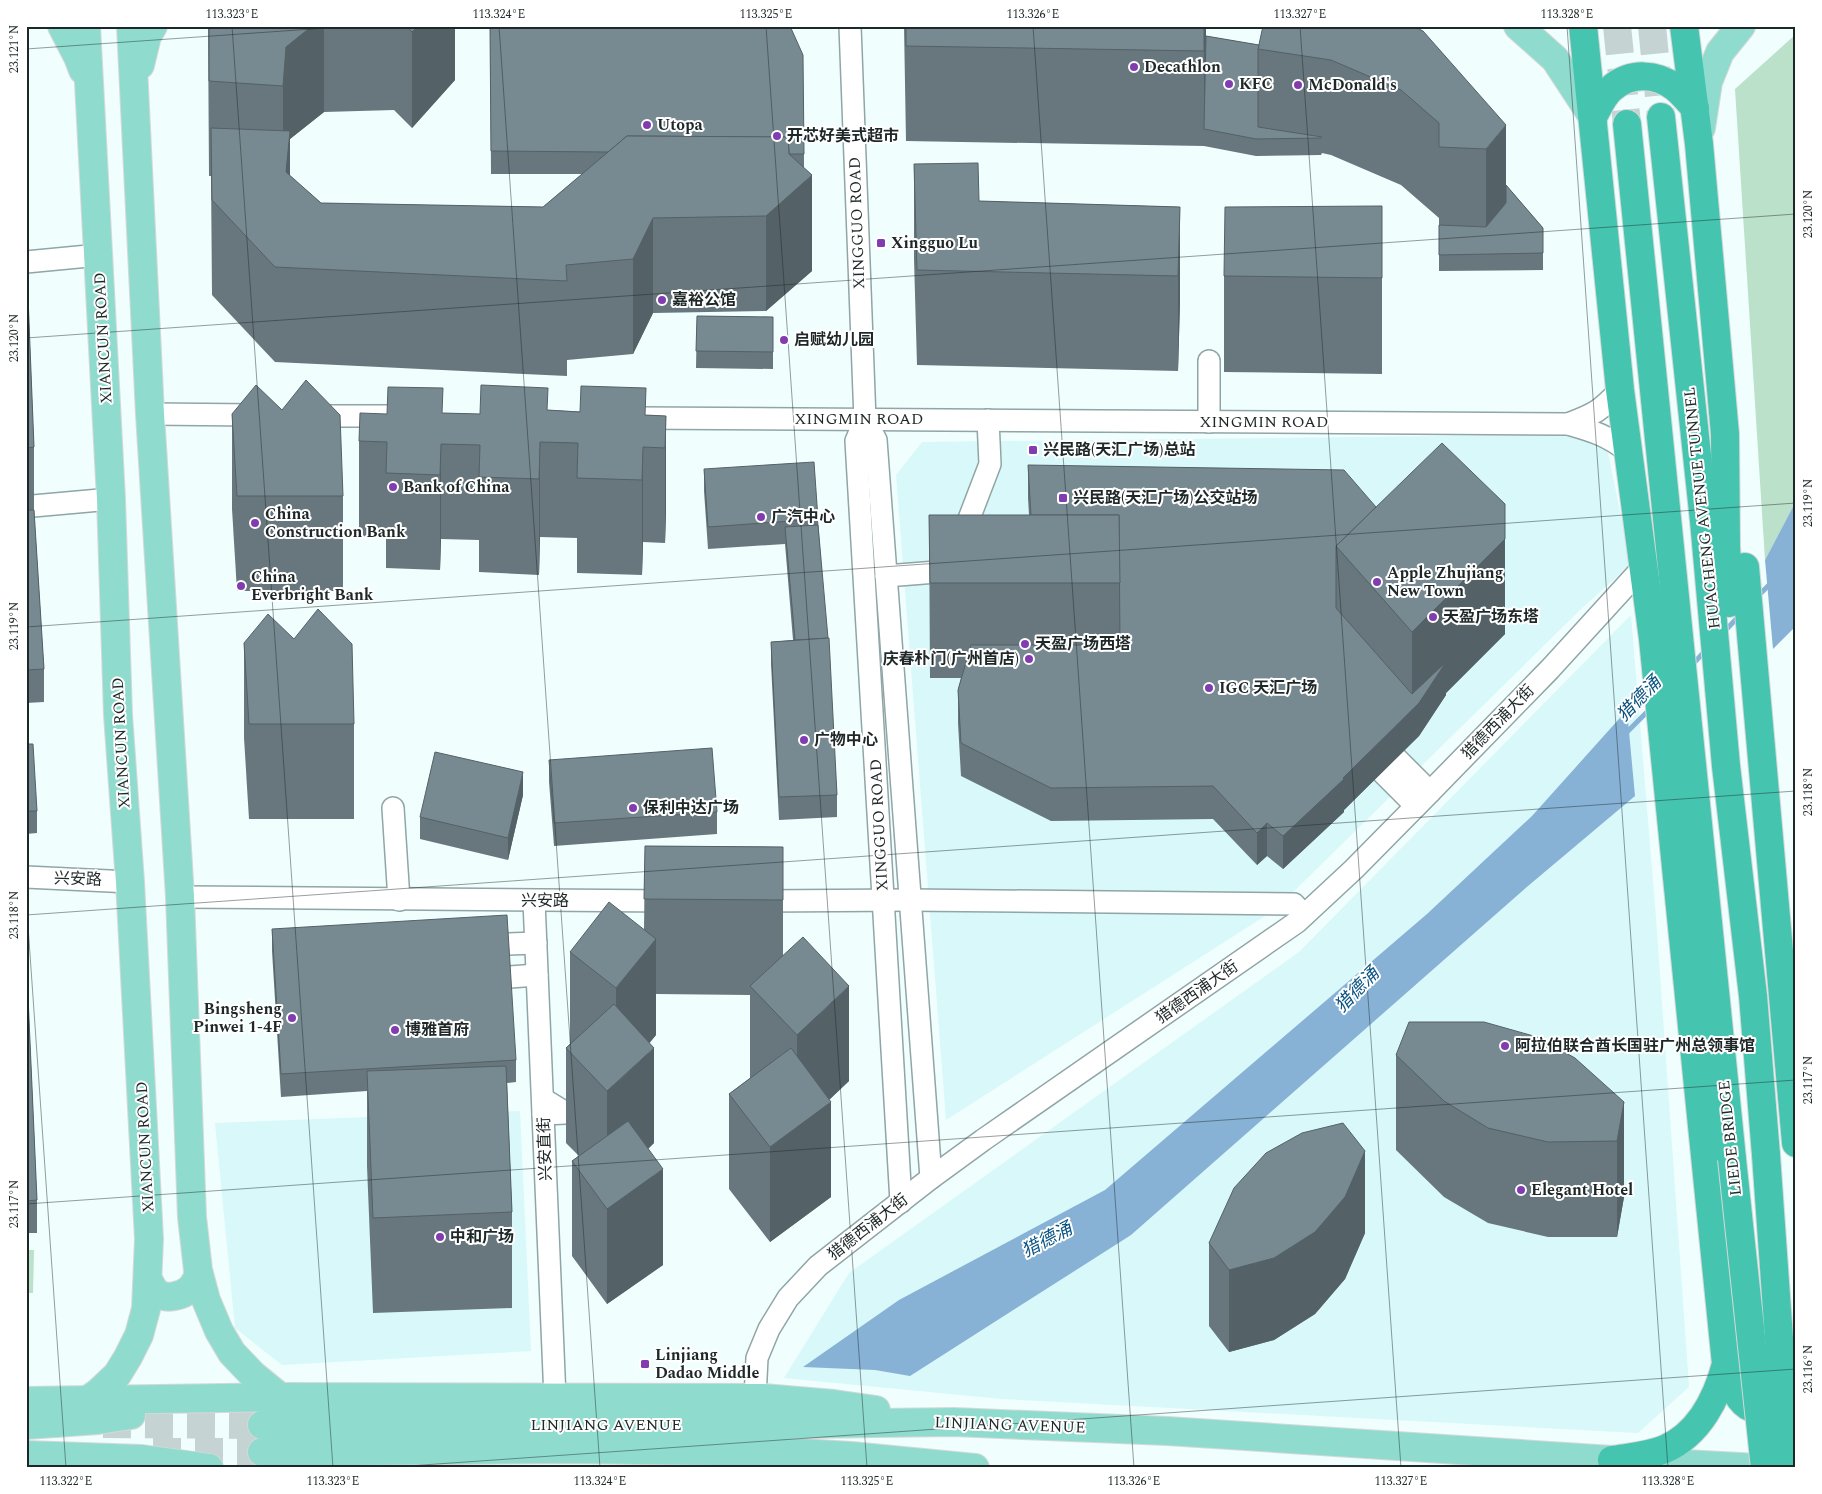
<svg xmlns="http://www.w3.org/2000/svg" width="1822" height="1494" font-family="Spectral,'Noto Sans SC',serif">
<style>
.built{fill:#d8f8fa}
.green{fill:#bce1ca}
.water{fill:#87b2d6}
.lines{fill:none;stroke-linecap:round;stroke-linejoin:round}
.stream{stroke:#87b2d6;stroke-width:5}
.major-tunnel{stroke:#c6d3d3;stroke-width:28;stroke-dasharray:28 14;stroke-linecap:butt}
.highway-tunnel{stroke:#c6d3d3;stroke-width:28;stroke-dasharray:28 14;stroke-linecap:butt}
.minor-casing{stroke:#90a5a6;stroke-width:24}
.major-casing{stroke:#d7d8d8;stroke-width:30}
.highway-casing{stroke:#d7d8d8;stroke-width:30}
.minor{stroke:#fff;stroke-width:21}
.major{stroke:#8fdccf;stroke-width:28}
.highway{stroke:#45c5af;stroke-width:28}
.highway-bridge-casing{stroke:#d7d8d8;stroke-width:30;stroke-linecap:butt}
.highway-bridge{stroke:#45c5af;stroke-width:28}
.wall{fill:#67777d}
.shaded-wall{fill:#546166}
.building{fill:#788a91;stroke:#546166}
.ticks{fill:none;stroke:#1f2828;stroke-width:1;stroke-opacity:0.45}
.poi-dot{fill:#813cb0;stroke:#fff;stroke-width:2}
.labels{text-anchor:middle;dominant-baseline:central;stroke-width:4;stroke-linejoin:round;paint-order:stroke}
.poi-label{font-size:16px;font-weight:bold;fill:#1f2828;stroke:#fff;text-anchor:start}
.street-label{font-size:16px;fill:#1f2828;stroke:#fff}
.water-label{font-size:18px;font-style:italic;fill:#0b5381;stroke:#fff}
.neatline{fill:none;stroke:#1f2828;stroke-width:2}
.ticks-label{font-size:12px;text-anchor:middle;fill:#1f2828}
</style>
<rect width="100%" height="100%" fill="#f0fefe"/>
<g class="built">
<polygon points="1604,434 1631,564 1579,611 1276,909 946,1120 896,475 922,442"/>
<polygon points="1631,615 1656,918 1689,1387 1638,1433 1002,1399 784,1378 849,1273 1299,952"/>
<polygon points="520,1111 531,1351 282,1365 235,1328 215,1123"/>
</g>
<g class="green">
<polygon points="1796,34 1796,501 1765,560 1735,89"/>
<polygon points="26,1250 34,1250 33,1293 26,1293"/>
</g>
<g class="water">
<polygon points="1796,501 1796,626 1773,649 1765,560"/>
<polygon points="1627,710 1635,796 1528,886 1131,1235 910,1376 875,1370 803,1367 899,1300 1105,1190 1427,914 1532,816"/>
</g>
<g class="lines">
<g class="stream">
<polyline points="1757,597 1772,582"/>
<polyline points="1723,633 1739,616"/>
<polyline points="1691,666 1706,650"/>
<polyline points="1625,734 1651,708"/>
</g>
<g class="major-tunnel">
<polyline points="103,1424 262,1425"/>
<polyline points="153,1452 262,1452"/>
</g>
<g class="highway-tunnel">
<polyline points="1617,26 1627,124"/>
<polyline points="1652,26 1661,117"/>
</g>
<g class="minor-casing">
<g id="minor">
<polyline points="850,26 865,420 856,441 901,1202"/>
<polyline points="26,262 99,255"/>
<polyline points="150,414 261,415"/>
<polyline points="312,416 389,416"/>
<path d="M637,418L1568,424C1595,414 1600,411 1620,390"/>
<polyline points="865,420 876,440 931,1178"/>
<polyline points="1209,422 1209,361"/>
<path d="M1568,424C1592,431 1607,435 1627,451"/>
<polyline points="33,506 111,499"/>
<polyline points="886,576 949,571 990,464 988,420"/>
<polyline points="1377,739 1430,792"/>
<polyline points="1363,753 1416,806"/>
<polyline points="393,808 399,900"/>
<polyline points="26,877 130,882"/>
<polyline points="180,897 672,901"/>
<polyline points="534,901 555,1398"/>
<polyline points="755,901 910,900 1294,904 1304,915"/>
<polyline points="508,944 536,943"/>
<polyline points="510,977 537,975"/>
<polyline points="543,1099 566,1113 543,1114"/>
<polyline points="755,1398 757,1358 769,1329 788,1298 818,1266 931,1178 983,1140 1297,922 1354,869 1430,792 1550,669 1644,566"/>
</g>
</g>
<g class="major-casing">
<g id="major">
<polyline points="62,26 78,57 83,70"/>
<polyline points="131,26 150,414 180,897 192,1217 198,1270 206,1300 219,1331 232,1353 253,1375 280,1397"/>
<polyline points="1518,26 1555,59 1593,117"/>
<polyline points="140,65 147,36 153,26"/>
<polyline points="1701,128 1708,82 1720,52 1741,26"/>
<path d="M148,1280C151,1284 153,1290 157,1293C166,1300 182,1296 190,1289C194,1285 196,1280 199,1276"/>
<polyline points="26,1401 280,1397 763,1398 834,1404 876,1410"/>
<polyline points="56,1423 99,1392 117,1375 128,1357 139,1335 146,1309 149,1239 130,882 118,715 111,499 86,26"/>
<polyline points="26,1425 98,1420 131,1415"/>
<polyline points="262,1425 732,1425 954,1422 1167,1431 1612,1460 1758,1468"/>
<polyline points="262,1452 565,1449 786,1452 851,1456 975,1468"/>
<polyline points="26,1455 141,1459 209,1468"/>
</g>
</g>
<g class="highway-casing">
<g id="highway">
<path d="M1583,26L1620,390L1653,639L1726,1364C1717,1398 1699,1434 1665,1449C1648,1456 1630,1457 1612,1460"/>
<polyline points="1684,26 1699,144 1725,434 1726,546 1729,603"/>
<path d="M1593,117C1598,108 1603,95 1612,88C1631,72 1656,73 1676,88C1683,94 1689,101 1695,108"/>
<polyline points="1661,117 1704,521 1726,766 1753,996 1766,1155"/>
<polyline points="1627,124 1732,1159"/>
<polyline points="1745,567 1796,1143"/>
<path d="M1726,1364C1731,1379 1736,1402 1752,1408C1760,1411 1772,1412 1780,1413"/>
</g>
</g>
<use href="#minor" class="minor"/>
<use href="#major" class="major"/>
<use href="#highway" class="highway"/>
<g class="highway-bridge-casing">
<g id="highway-bridge">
<polyline points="1766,1155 1780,1352 1790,1468"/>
<polyline points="1732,1159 1765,1468"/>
</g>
</g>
<use href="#highway-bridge" class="highway-bridge"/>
</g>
<g class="wall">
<polygon points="208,26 455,26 455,80 412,128 394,110 324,112 290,139 290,176 321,203 543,207 582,174 491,174 490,26 804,154 804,168 812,271 766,311 653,313 633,354 567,360 567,376 275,362 212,295 211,176 209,176"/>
<polygon points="904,26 1206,26 1206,36 1259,45 1423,31 1506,185 1543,228 1543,270 1439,271 1439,218 1401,185 1331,155 1322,153 1321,155 1256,156 1204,146 906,141"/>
<polygon points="914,164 979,201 1180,207 1180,302 1178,371 917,365 914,259"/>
<polygon points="1382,206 1382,374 1224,372 1224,276"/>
<polygon points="26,246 34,447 34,510 44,669 44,702 26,703"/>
<polygon points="697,316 773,317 773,369 696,368"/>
<polygon points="548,410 666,416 666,511 665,543 643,542 642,575 577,573 577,538 540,537 539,575 479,572 479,540 441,539 440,570 386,568 386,537 359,536 359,441 387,414 443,413 480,414"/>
<polygon points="232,414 343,496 343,591 237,591 232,509"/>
<polygon points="1028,465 1376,507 1505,634 1446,693 1446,695 1419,736 1344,810 1344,812 1283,869 1267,856 1257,865 1213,819 1051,821 961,776 958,723 958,690 961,678 930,678 929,515 1029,515 1028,498"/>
<polygon points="704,469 818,519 837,795 837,817 779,820 771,664 771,642 793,640 785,544 708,549 704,491"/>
<polygon points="244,643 354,724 354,819 249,819 244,738"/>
<polygon points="26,744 37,811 37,833 26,834"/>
<polygon points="549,760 717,812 717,834 554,846 549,782"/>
<polygon points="523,795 508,860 420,839 420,817"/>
<polygon points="645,846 783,847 783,956 849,1081 829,1100 831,1197 770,1242 729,1189 729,1094 750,1078 750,995 656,994 656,1035 649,1043 654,1143 648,1149 663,1265 607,1304 572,1256 572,1161 579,1156 566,1143 566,1048 570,1044 570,952 644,930"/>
<polygon points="272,929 516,1060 516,1082 507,1083 512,1212 512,1308 373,1313 367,1166 367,1091 281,1097 272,951"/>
<polygon points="26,951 37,1200 37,1233 26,1233"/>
<polygon points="1396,1055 1624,1102 1624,1197 1617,1237 1548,1237 1488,1223 1444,1197 1396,1150"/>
<polygon points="1365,1233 1345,1279 1315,1314 1274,1340 1229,1352 1209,1326 1209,1243"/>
</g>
<g class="shaded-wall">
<polygon points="312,26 324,26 324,112 290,139 290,226 283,181 283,86 286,47"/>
<polygon points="418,26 455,26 455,80 412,128 412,32"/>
<polygon points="1204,26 1206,26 1206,72 1204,129"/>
<polygon points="1506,125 1506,220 1486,244 1486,149"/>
<polygon points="812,175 812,271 766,311 766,216"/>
<polygon points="1180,207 1180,302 1178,371 1178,276"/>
<polygon points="653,218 653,313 633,354 633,259"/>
<polygon points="666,416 666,511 665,543 665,448"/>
<polygon points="540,442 540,537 539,575 539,479"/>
<polygon points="441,444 441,539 440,570 440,475"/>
<polygon points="643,447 643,542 642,575 642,480"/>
<polygon points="1505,539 1505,634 1446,693 1446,695 1419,736 1344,810 1344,812 1283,869 1283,836 1412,710 1412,632"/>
<polygon points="523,772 523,795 508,860 508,838"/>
<polygon points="1267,823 1267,856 1257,865 1257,833"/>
<polygon points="656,939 656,1035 618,1082 654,1048 654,1143 607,1187 607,1091 616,1083 616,988"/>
<polygon points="849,986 849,1081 813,1115 831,1102 831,1197 770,1242 770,1147 797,1127 797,1035"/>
<polygon points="1624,1102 1624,1197 1617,1237 1617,1141"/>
<polygon points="1365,1151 1365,1233 1345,1279 1315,1314 1274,1340 1229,1352 1229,1270"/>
<polygon points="663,1169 663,1265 607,1304 607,1209"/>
</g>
<g class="building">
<polygon points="209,26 312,26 286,47 283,86 209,81"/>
<polygon points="406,26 418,26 412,32"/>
<polygon points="490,26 790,26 803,55 804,154 789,154 788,137 627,136 608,152 491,151"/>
<polygon points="906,26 1204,26 1204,51 906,46"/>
<polygon points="1263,26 1413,26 1423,31 1506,125 1486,149 1439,147 1439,123 1401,90 1331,60 1258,49"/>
<polygon points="1206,36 1259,45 1258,49 1258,127 1322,137 1321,138 1256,139 1204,129"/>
<polygon points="211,128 290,131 286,172 321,203 543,207 627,136 788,137 789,154 812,175 766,216 653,218 633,259 566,265 567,281 275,267 212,200"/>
<polygon points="978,163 979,201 1180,207 1178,276 917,270 914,164"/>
<polygon points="1506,185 1543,228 1543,253 1439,255 1439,225 1486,227 1506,203"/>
<polygon points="1382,206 1382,278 1224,276 1225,207"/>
<polygon points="26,246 34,447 26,448"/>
<polygon points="697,316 773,317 773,352 696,351"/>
<polygon points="306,380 340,415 343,496 237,496 232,414 256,385 282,410"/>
<polygon points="481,385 548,388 547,410 580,412 581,386 646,388 645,415 666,416 665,448 643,447 642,480 577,478 578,443 540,442 539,479 479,477 480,445 441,444 440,475 386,473 387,442 359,441 360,413 387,414 388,387 443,388 442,413 480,414"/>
<polygon points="1442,443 1505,504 1505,539 1412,632 1336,546"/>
<polygon points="814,462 818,519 708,527 704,469"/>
<polygon points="1028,465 1344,470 1376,507 1336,546 1336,608 1412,694 1446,662 1419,703 1343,778 1344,779 1283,836 1267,823 1257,833 1213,786 1051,788 961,743 958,690 971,645 1120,645 1119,515 1031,515"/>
<polygon points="26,510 34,510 44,669 26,670"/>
<polygon points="929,515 1119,515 1120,583 930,583"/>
<polygon points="818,525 828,638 795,640 785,527"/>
<polygon points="318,609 352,644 354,724 249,724 244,643 268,614 294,639"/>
<polygon points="829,638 837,795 779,797 771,642"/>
<polygon points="26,744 33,744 37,811 26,811"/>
<polygon points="712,748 717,812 554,823 549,760"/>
<polygon points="435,752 523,772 508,838 420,817"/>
<polygon points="645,846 783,847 783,900 644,899"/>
<polygon points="609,902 656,939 616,988 570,952"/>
<polygon points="507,915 516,1060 281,1074 272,929"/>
<polygon points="803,937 849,986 797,1035 750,986"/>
<polygon points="26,951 37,1200 26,1201"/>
<polygon points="614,1004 654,1048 607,1091 566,1048"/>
<polygon points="1409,1022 1484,1022 1537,1037 1575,1058 1624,1102 1617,1141 1548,1142 1488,1128 1444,1101 1396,1055"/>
<polygon points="791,1048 831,1102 770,1147 729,1094"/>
<polygon points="506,1066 512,1212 373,1218 367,1071"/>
<polygon points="628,1121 663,1169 607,1209 572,1161"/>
<polygon points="1343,1123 1365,1151 1345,1197 1315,1232 1274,1258 1229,1270 1209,1243 1234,1188 1266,1153 1302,1133"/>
</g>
<path class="ticks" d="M232,26L333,1468M499,26L600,1468M766,26L867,1468M1033,26L1134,1468M1300,26L1401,1468M1567,26L1668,1468M26,49L355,26M26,338L1796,214M26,627L1796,503M26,897L66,1468M26,915L1796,791M26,1204L1796,1080M380,1468L1796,1369"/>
<g class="poi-dot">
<circle cx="1134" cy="67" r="5"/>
<circle cx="1229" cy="84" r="5"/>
<circle cx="1298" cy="85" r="5"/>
<circle cx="647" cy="125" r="5"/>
<circle cx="777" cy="136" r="5"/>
<rect x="876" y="238" width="10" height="10" rx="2.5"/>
<circle cx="662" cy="300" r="5"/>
<circle cx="784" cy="340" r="5"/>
<rect x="1028" y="445" width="10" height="10" rx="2.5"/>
<circle cx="393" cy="487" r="5"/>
<rect x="1058" y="493" width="10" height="10" rx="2.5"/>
<circle cx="761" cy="517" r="5"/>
<circle cx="255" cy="523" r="5"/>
<circle cx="1377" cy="582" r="5"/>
<circle cx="241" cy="586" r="5"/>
<circle cx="1433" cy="617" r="5"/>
<circle cx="1025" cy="644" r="5"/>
<circle cx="1029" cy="659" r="5"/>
<circle cx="1209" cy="688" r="5"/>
<circle cx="804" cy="740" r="5"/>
<circle cx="633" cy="808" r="5"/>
<circle cx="292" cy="1018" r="5"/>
<circle cx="395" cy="1030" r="5"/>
<circle cx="1505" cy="1046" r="5"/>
<circle cx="1521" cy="1190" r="5"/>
<circle cx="440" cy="1237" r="5"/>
<rect x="640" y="1359" width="10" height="10" rx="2.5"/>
</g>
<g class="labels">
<g class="poi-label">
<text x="1144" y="67">Decathlon</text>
<text x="1239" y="84">KFC</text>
<text x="1308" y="85">McDonald's</text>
<text x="657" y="125">Utopa</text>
<text x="787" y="136">开芯好美式超市</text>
<text x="891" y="243">Xingguo Lu</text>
<text x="672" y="300">嘉裕公馆</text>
<text x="794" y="340">启赋幼儿园</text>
<text x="1043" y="450">兴民路(天汇广场)总站</text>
<text x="403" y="487">Bank of China</text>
<text x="1073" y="498">兴民路(天汇广场)公交站场</text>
<text x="265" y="514">China<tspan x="265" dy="18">Construction Bank</tspan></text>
<text x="771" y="517">广汽中心</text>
<text x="1387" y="573">Apple Zhujiang<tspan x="1387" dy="18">New Town</tspan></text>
<text x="251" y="577">China<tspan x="251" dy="18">Everbright Bank</tspan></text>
<text x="1443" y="617">天盈广场东塔</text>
<text x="1035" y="644">天盈广场西塔</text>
<text x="1019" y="659" text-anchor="end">庆春朴门(广州首店)</text>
<text x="1219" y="688">IGC 天汇广场</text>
<text x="814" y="740">广物中心</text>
<text x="643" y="808">保利中达广场</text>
<text x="282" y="1009" text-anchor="end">Bingsheng<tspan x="282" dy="18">Pinwei 1-4F</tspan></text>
<text x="405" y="1030">博雅首府</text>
<text x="1515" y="1046">阿拉伯联合酋长国驻广州总领事馆</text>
<text x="1531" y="1190">Elegant Hotel</text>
<text x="450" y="1237">中和广场</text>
<text x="655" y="1355">Linjiang<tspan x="655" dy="18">Dadao Middle</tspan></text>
</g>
<g class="street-label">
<text transform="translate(857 223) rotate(-92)">XINGGUO ROAD</text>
<text transform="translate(103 338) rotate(-93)">XIANCUN ROAD</text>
<text x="859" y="419">XINGMIN ROAD</text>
<text x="1264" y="422">XINGMIN ROAD</text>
<text transform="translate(1702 508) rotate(-96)">HUACHENG AVENUE TUNNEL</text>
<text transform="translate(1498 722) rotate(-46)">猎德西浦大街</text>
<text transform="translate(121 743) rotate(-93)">XIANCUN ROAD</text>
<text transform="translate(879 825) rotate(-93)">XINGGUO ROAD</text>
<text transform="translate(78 879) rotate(2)">兴安路</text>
<text x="545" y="901">兴安路</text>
<text transform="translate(1197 992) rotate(-35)">猎德西浦大街</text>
<text transform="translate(1730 1138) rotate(-96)">LIEDE BRIDGE</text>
<text transform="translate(145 1147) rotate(-93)">XIANCUN ROAD</text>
<text transform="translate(545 1149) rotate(-92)">兴安直街</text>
<text transform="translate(868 1227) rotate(-38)">猎德西浦大街</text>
<text x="606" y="1425">LINJIANG AVENUE</text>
<text transform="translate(1010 1425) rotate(2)">LINJIANG AVENUE</text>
</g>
<g class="water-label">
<text transform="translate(1639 699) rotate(-46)">猎德涌</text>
<text transform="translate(1357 990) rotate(-46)">猎德涌</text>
<text transform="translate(1047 1240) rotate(-28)">猎德涌</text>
</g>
</g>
<rect width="1822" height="1494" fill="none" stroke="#ffffff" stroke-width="55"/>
<rect x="28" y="28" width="1766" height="1438" class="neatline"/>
<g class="ticks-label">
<text x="232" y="18">113.323°E</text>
<text x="499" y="18">113.324°E</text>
<text x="766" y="18">113.325°E</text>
<text x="1033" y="18">113.326°E</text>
<text x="1300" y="18">113.327°E</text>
<text x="1567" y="18">113.328°E</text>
<text transform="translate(14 49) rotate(-90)" y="4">23.121°N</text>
<text transform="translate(1808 214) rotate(-90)" y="4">23.120°N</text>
<text transform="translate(14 338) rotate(-90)" y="4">23.120°N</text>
<text transform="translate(1808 503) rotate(-90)" y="4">23.119°N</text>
<text transform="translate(14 626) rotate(-90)" y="4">23.119°N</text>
<text transform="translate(1808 792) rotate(-90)" y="4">23.118°N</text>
<text transform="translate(14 915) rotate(-90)" y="4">23.118°N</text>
<text transform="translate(1808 1080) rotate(-90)" y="4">23.117°N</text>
<text transform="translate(14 1204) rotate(-90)" y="4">23.117°N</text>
<text transform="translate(1808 1369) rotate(-90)" y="4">23.116°N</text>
<text x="66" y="1485">113.322°E</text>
<text x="333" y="1485">113.323°E</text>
<text x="600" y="1485">113.324°E</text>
<text x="867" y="1485">113.325°E</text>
<text x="1134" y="1485">113.326°E</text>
<text x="1401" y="1485">113.327°E</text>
<text x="1668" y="1485">113.328°E</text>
</g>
</svg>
